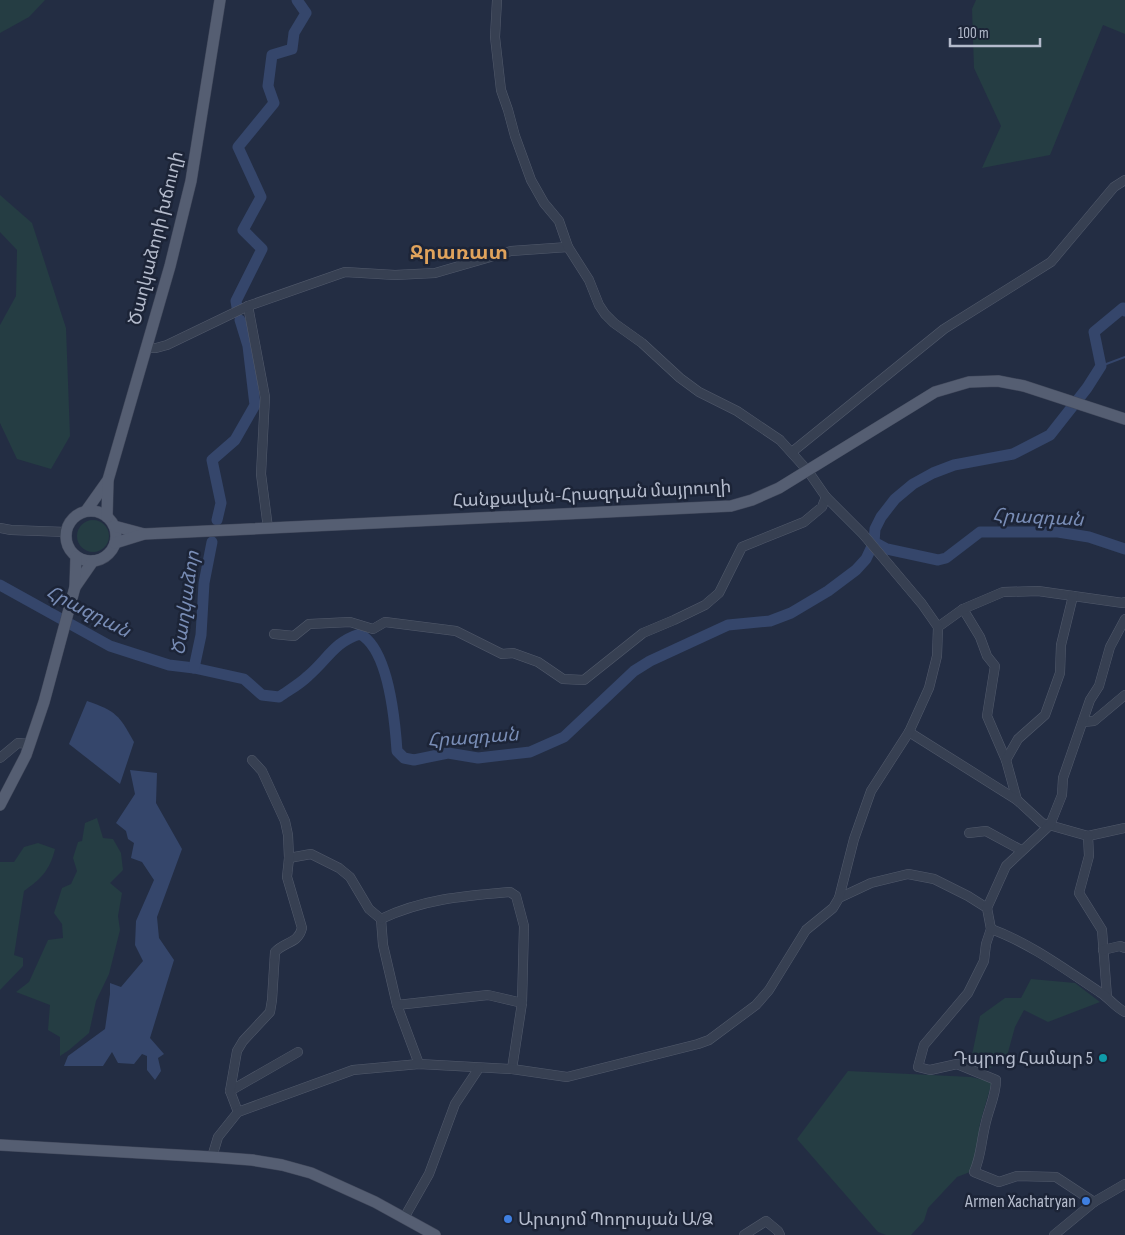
<svg xmlns="http://www.w3.org/2000/svg" width="1125" height="1235" font-family="'Sofia Sans Condensed','Noto Sans Armenian',sans-serif">
<style>
.green{fill:#253d43}
.water{fill:#35466b}
.lines{fill:none;stroke-linecap:round;stroke-linejoin:round}
.stream{stroke:#35466b;stroke-width:2}
.river{stroke:#35466b;stroke-width:11}
.minor-casing{stroke:#525a6c;stroke-width:10}
.major-casing{stroke:#41485b;stroke-width:12}
.minor{stroke:#374052;stroke-width:9}
.major{stroke:#555e72;stroke-width:11}
.culture-dot{fill:#0f9aa8;stroke:#1c2437;stroke-width:2}
.shop-dot{fill:#3f7fe0;stroke:#1c2437;stroke-width:2}
.labels{text-anchor:middle;dominant-baseline:central;stroke-width:5;stroke-linejoin:round;paint-order:stroke}
.street-label{font-size:18px;fill:#b4bbcc;stroke:#1c2437}
.poi-label{font-size:18px;fill:#b4bbcc;stroke:#1c2437;text-anchor:end}
.water-label{font-size:19px;font-style:italic;fill:#798db6;stroke:#1c2437}
.quarter-label{font-size:20px;font-weight:bold;fill:#e0a35c;stroke:#1c2437}
</style>
<rect width="100%" height="100%" fill="#232d43"/>
<g class="green">
<polygon points="0,0 45,0 29,17 0,33"/>
<polygon points="976,0 1125,0 1125,34 1103,25 1050,155 982,168 1001,126 974,68 972,9"/>
<polygon points="0,195 32,223 66,328 70,436 51,469 17,459 0,423 0,325 16,296 17,250 0,232"/>
<circle cx="93" cy="536" r="16"/>
<polygon points="97,818 103,838 113,839 121,853 123,870 110,883 122,893 118,916 120,930 109,974 96,1001 89,1033 69,1050 60,1056 60,1037 48,1030 50,1005 16,992 29,982 48,940 63,938 62,924 54,913 62,888 71,884 77,871 73,858 78,842 82,841 85,823"/>
<path d="M38,843L55,849C50,870 41,879 24,891L14,955L23,958V966L0,990V862H14L24,847Z"/>
<polygon points="1031,979 1075,983 1100,1002 1048,1022 1024,1010 1015,1027 1007,1056 989,1069 972,1055 980,1016 1005,998 1021,998"/>
<polygon points="848,1071 971,1077 992,1082 980,1123 976,1163 970,1172 957,1177 928,1208 924,1221 911,1235 886,1235 878,1232 797,1139"/>
</g>
<g class="water">
<path d="M87,701C116,711 119,715 134,742L120,784L69,744Z"/>
<polygon points="130,770 157,773 156,803 182,849 157,917 159,938 174,960 150,1038 164,1054 158,1058 161,1071 155,1080 147,1070 147,1056 142,1054 134,1064 118,1063 112,1052 103,1066 64,1066 68,1056 105,1029 110,994 110,983 121,987 143,961 135,945 136,921 154,880 142,862 131,858 134,843 128,839 126,831 116,823 135,794"/>
</g>
<g class="lines">
<polyline class="stream" points="1101,366 1125,357"/>
<g class="river">
<polyline points="237,307 236,301 262,249 243,230 261,197 238,147 274,103 268,86 272,55 292,49 294,33 306,13 297,0"/>
<polyline points="217,520 221,503 212,460 235,440 255,405 248,346 240,320"/>
<polyline points="874,542 887,549 938,560 946,558 980,532 1058,532 1089,537 1125,549"/>
<path d="M0,585L110,646L169,665L194,668L244,679L262,695L279,697C289,690 300,684 308,676C328,659 334,642 360,634C389,650 395,721 397,751L404,758L414,760L448,753L478,758L530,752L564,737L634,671L650,661L728,625L770,621L791,613L828,591L856,570L866,559L874,542L875,529L881,517L895,499L913,484L933,473L954,465L1013,454L1050,435L1087,388L1101,366L1094,332L1123,308L1125,311"/>
<polyline points="194,668 201,635 204,583 212,542"/>
</g>
<g class="minor-casing">
<g id="minor">
<polyline points="248,306 265,397 261,474 268,528"/>
<polyline points="146,348 156,348 167,345 248,306 345,272 395,275 435,273 511,251 568,247"/>
<polyline points="792,452 944,329 1051,262 1114,187 1125,180"/>
<polyline points="0,528 11,530 66,532"/>
<polyline points="963,609 980,637 987,656 995,666 987,716 1006,760 1017,800"/>
<polyline points="938,627 963,609 1003,592 1038,591 1123,603 1125,602"/>
<polyline points="274,634 294,636 309,624 350,622 373,629 385,622 456,631 502,654 513,653 538,662 563,679 584,680 643,633 674,620 705,605 719,593 742,547 804,522 822,507 826,497"/>
<polyline points="1083,722 1094,721 1125,695"/>
<polyline points="909,732 1017,800 1042,823 1088,836 1125,828"/>
<polyline points="0,758 18,743 30,744"/>
<polyline points="1006,760 1018,739 1045,715 1060,673 1061,645 1073,596"/>
<polyline points="969,833 986,831 1021,850"/>
<polyline points="1088,836 1089,856 1079,893 1102,930 1107,997"/>
<polyline points="289,858 311,854 339,868 350,877 369,909 381,919 383,945 397,1005 419,1064"/>
<path d="M839,898L871,883L908,874L934,879L968,896L987,908L991,929L986,944L984,961L968,993L924,1045L918,1067L930,1070L957,1064L996,1080C996,1096 988,1110 985,1126C981,1142 981,1157 974,1172L999,1182L1017,1176L1056,1177L1094,1202"/>
<polyline points="987,908 1006,866 1050,825 1062,795 1063,778 1090,700 1099,686 1110,647 1125,619"/>
<path d="M381,919C423,899 463,896 510,892L516,896L524,926L522,1003L512,1069"/>
<path d="M991,929C1030,943 1066,970 1101,993C1110,999 1115,1007 1125,1012"/>
<polyline points="1103,950 1120,946 1125,948"/>
<polyline points="397,1005 488,995 522,1003"/>
<polyline points="230,1091 298,1052"/>
<path d="M238,1112L230,1091L237,1051L243,1041L270,1012L272,1000L275,952C285,941 298,944 302,928L287,877L289,858L288,835L285,821L262,771L252,760"/>
<polyline points="212,1157 218,1137 238,1112 353,1070 419,1064 512,1069 567,1077 698,1044 709,1040 756,1005 769,990 806,930 833,908 839,898 854,839 871,791 909,732 929,688 937,656 938,627 922,604 863,534 826,497 808,471 780,440 737,411 699,392 680,378 642,343 614,323 605,314 599,305 589,280 568,247 559,221 544,203 531,180 515,136 508,110 501,90 495,37 497,0"/>
<polyline points="404,1218 429,1174 455,1104 479,1068"/>
<polyline points="744,1235 766,1221 778,1231 780,1235"/>
<polyline points="1054,1235 1094,1202 1125,1184"/>
</g>
</g>
<g class="major-casing">
<g id="major">
<circle cx="91" cy="536" r="25"/>
<polyline points="86,511 108,480 170,266 191,181 220,0"/>
<polyline points="107,517 108,480"/>
<polyline points="114,526 144,534"/>
<polyline points="115,543 144,534 731,506 752,500 779,488 935,392 969,382 998,381 1024,386 1125,419"/>
<polyline points="75,587 93,561"/>
<polyline points="0,805 26,755 44,702 75,587 76,557"/>
<polyline points="0,1145 212,1157 252,1160 282,1165 311,1173 375,1202 435,1235"/>
</g>
</g>
<use href="#minor" class="minor"/>
<use href="#major" class="major"/>
</g>
<circle class="culture-dot" cx="1103" cy="1058" r="5"/>
<g class="shop-dot">
<circle cx="1086" cy="1201" r="5"/>
<circle cx="508" cy="1219" r="5"/>
</g>
<g class="labels">
<g class="street-label">
<text transform="translate(156 238) rotate(-76)">Ծաղկաձորի խճուղի</text>
<text transform="translate(592 494) rotate(-3)">Հանքավան-Հրազդան մայրուղի</text>
</g>
<g class="poi-label">
<text x="1093" y="1058">Դպրոց Համար 5</text>
<text x="1076" y="1201">Armen Xachatryan</text>
<text x="518" y="1219" text-anchor="start">Արտյոմ Պողոսյան Ա/Ձ</text>
</g>
<g class="water-label">
<text transform="translate(1038 518) rotate(3)">Հրազդան</text>
<text transform="translate(186 603) rotate(-82)">Ծաղկաձոր</text>
<text transform="translate(88 612) rotate(27)">Հրազդան</text>
<text transform="translate(473 738) rotate(-4)">Հրազդան</text>
</g>
<g class="quarter-label">
<text x="459" y="253">Ջրառատ</text>
</g>
</g>
<path d="M950 38v8h90v-8" fill="none" stroke="#b4bbcc" stroke-width="2.5"/>
<text x="958" y="38" font-size="15" fill="#b4bbcc" stroke="#1c2437" stroke-width="4" paint-order="stroke">100 m</text>
</svg>
